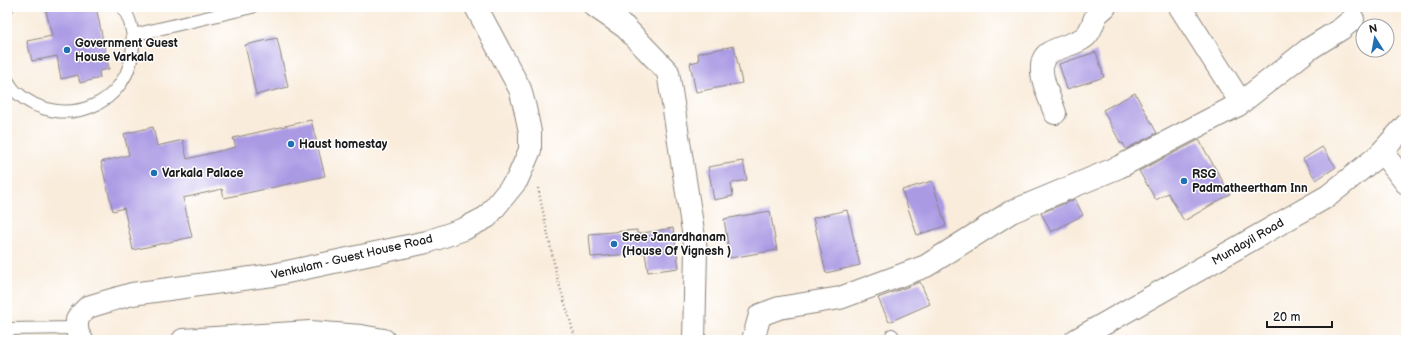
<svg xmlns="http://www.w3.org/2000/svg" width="1413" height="347" font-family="'Balsamiq Sans',sans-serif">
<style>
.building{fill:#aa9ae4}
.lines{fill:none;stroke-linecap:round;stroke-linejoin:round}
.lane-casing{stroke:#8a847c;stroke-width:14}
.street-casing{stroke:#8a847c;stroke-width:24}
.secondary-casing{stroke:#8a847c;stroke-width:24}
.path{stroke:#8a847c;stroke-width:2.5;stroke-dasharray:1 3;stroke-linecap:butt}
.lane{stroke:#fff;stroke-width:12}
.street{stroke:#fff;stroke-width:22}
.secondary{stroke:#fff;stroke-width:22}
.poi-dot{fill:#1f6fb2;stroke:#fff;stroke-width:1.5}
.labels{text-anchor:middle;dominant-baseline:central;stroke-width:3;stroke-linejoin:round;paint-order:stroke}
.poi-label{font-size:12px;font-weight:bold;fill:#1c1c1c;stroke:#fff;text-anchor:start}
.street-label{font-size:12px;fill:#1c1c1c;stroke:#fff}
</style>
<rect width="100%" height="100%" fill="#fff"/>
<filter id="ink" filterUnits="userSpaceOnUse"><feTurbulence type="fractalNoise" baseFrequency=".025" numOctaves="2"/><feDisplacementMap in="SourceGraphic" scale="8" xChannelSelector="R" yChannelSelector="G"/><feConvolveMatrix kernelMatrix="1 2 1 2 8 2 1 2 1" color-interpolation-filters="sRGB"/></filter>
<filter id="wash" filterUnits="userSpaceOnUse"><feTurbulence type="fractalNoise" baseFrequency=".012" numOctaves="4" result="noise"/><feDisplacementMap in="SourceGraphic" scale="16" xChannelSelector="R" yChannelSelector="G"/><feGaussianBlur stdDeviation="0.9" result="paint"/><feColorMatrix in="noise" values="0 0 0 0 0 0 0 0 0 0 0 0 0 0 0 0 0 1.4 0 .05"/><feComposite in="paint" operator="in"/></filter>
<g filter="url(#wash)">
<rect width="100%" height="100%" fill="#f9ecdb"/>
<g id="blocks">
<g class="building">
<polygon points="45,7 96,7 109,69 99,71 100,78 80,83 78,75 61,79 57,56 32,61 27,41 52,36"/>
<polygon points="277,38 288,87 256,95 245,45"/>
<polygon points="734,46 742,83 696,92 690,63 699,61 698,53"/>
<polygon points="1096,52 1104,77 1067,89 1059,64"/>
<polygon points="1135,93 1157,133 1126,149 1123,143 1121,144 1103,110"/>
<polygon points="311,120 325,176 224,198 222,189 183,198 192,237 133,250 124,208 113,211 101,162 129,155 124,134 153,127 157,146 183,140 187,159 236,147 233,138"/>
<polygon points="1199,140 1230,194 1184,221 1168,193 1156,200 1139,171"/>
<polygon points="1322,147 1336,167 1316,180 1303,159"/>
<polygon points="743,161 747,180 731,183 733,196 714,200 708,167"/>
<polygon points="932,181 946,226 917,235 902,190"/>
<polygon points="1075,199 1083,215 1051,232 1041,213"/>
<polygon points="847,210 860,265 826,273 813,218"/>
<polygon points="770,211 777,250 730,258 724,219"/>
<polygon points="673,228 679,268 648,272 645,253 591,257 589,234 637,230 637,234"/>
<polygon points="920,282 930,304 889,322 878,298"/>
</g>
</g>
</g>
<g filter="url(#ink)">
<use href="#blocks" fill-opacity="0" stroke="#8a847c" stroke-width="1"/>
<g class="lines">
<g class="lane-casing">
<g id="lane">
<polyline points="7,8 7,7"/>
<polyline points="133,35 252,7"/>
<path d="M7,80C10,84 12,89 16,92C61,133 132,106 133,44C133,32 130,17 122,7"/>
<polyline points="7,329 77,328"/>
<polyline points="892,335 895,340"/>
</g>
</g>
<g class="street-casing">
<g id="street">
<polyline points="596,7 625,27 668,72 696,250 694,340"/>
<polyline points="1238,105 1309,49 1341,29 1353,19"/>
<path d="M1055,113C1050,98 1032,64 1049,53C1059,47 1072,45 1082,39C1091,34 1092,24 1096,16C1098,12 1102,10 1105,7"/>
<polyline points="1382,152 1406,183"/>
<polyline points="753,340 760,315 779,308 840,298 926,266 1011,212 1119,167 1238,105 1238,98 1180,7"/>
</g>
</g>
<g class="secondary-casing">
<g id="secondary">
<polyline points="82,340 78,334 77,328 77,320 80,315 88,307 101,303 132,294 273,275 427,242 464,229 487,217 517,180 530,150 530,132 525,108 520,89 476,7"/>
<polyline points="183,340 310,332 361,336 384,340"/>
<polyline points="1076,340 1328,196 1379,155 1406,125"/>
</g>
</g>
<polyline class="path" points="538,188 557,277 576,340"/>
<use href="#lane" class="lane"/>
<use href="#street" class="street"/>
<use href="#secondary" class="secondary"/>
</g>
</g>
<g class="poi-dot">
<circle cx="67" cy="50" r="4"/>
<circle cx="291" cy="144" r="4"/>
<circle cx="154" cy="173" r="4"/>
<circle cx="1184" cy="181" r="4"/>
<circle cx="614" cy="244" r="4"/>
</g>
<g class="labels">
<g class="poi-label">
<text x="75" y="43">Government Guest<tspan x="75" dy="14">House Varkala</tspan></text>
<text x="299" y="144">Haust homestay</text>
<text x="162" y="173">Varkala Palace</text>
<text x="1192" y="174">RSG<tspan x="1192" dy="14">Padmatheertham Inn</tspan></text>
<text x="622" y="237">Sree Janardhanam<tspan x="622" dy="14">(House Of Vignesh )</tspan></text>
</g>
<g class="street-label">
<text transform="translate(1248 242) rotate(-30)">Mundayil Road</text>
<text transform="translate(352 257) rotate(-13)">Venkulam - Guest House Road</text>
</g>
</g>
<rect width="1413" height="347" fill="none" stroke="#fff" stroke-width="24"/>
<g transform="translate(1375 38) rotate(349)"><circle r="19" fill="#ffffff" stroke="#a4a4a4"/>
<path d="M0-3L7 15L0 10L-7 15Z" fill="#1f6fb2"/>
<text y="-6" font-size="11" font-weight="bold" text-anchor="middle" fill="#1c1c1c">N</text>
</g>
<path d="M1267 321v6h65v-6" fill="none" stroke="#1c1c1c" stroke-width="2"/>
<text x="1273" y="321" font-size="12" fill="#1c1c1c" stroke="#ffffff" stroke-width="3" paint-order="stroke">20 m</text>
</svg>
